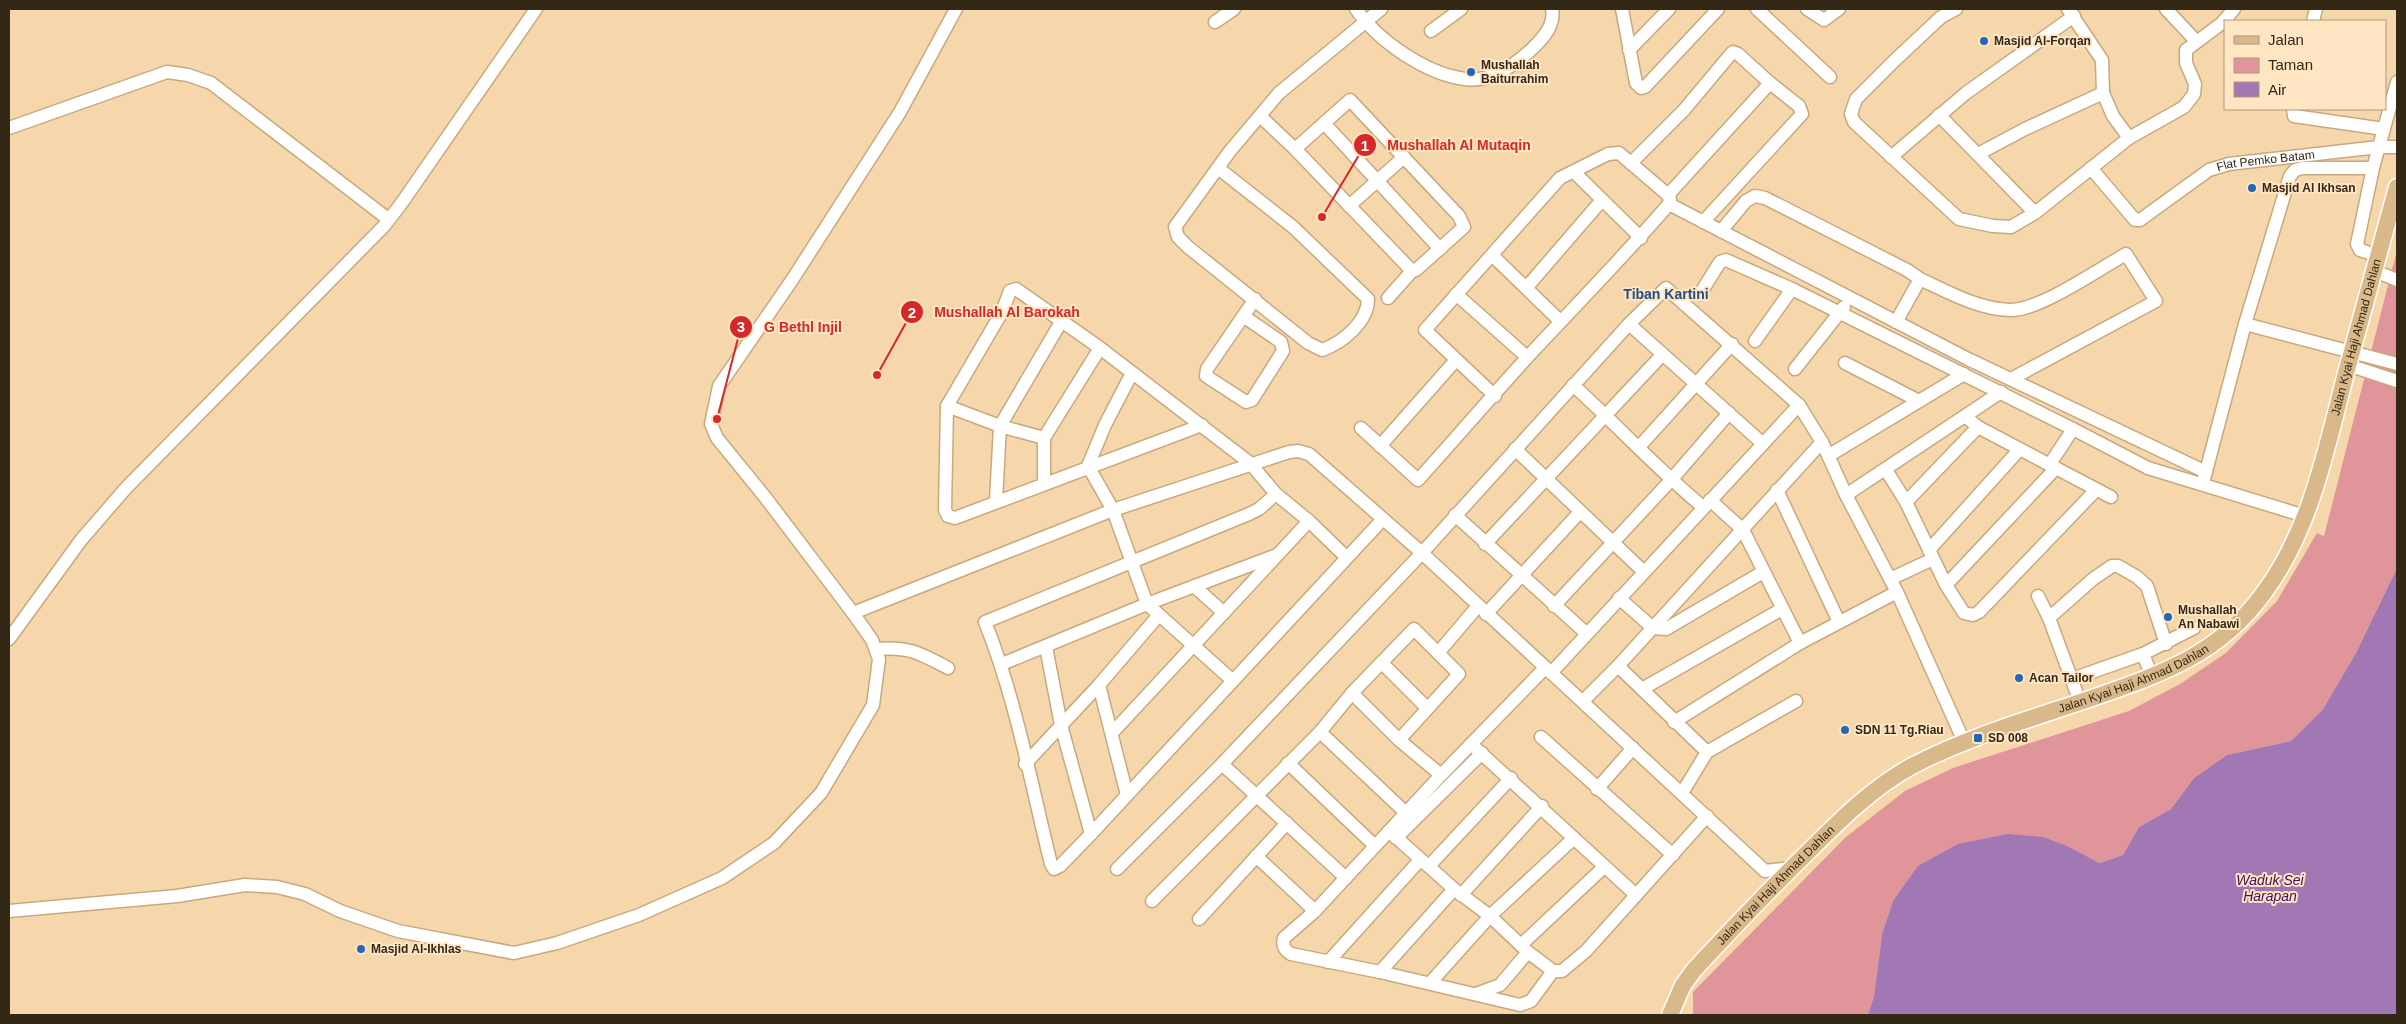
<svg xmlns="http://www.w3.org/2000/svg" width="2406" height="1024" font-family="Arial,sans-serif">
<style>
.green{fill:#df959a}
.water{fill:#a178b4}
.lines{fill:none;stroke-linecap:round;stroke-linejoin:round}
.minor-casing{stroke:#c8a97f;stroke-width:15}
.major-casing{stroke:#fff;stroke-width:19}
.minor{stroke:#fff;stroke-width:12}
.major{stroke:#d9b989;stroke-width:16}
.poi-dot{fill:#2166b7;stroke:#ffe5c2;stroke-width:2}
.labels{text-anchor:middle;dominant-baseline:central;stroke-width:4;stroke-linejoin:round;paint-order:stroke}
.poi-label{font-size:12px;font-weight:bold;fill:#332716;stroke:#ffe5c2;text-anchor:start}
.street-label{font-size:12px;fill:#332716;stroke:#ffe5c2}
.neighbourhood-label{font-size:14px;font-weight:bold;fill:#244f83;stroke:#ffe5c2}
.water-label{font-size:14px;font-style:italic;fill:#440d58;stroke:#ffe5c2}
.leader{fill:none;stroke:#d62828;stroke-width:2}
.callout-dot{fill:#d62828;stroke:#ffe5c2;stroke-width:2}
.mark-label{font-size:15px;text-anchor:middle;font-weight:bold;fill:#fff}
.callout-label{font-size:14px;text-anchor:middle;font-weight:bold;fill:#d62828;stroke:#ffe5c2;stroke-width:4;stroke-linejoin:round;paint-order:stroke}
</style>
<rect width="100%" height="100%" fill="#f6d6ab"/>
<polygon class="green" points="2397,250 2397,568 2356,653 2323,709 2291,741 2227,755 2194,778 2171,809 2139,827 2123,855 2100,863 2067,846 1893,901 1882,934 1874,996 1868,1015 1693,1015 1693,992 1846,837 1905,791 1953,768 2129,711 2180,684 2226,653 2277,601 2317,533 2324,536"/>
<polygon class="water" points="2397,568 2397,1015 1868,1015 1874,996 1882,934 1893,901 1918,866 1958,844 2008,834 2043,837 2067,846 2100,863 2123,855 2139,827 2171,809 2194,778 2227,755 2291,741 2323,709 2356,653"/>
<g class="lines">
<g class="minor-casing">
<g id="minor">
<path d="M1356,9C1378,41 1426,74 1465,79C1490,83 1516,64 1533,48C1544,37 1555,25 1552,9"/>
<polyline points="1622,9 1636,83 1641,88 1645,87 1718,9"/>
<polyline points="1757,9 1830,77"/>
<polyline points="1807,9 1824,20 1839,9"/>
<polyline points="1956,9 1941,17 1893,62 1856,99 1851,114 1854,122 1959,219 1993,226 2011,227 2035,213 2129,138 2184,107 2194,94 2195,84 2186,63 2186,50 2222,23 2234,9"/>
<polyline points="2068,9 2102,60 2103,93 2113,116 2129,138"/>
<polyline points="2166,9 2196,41"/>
<polyline points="2313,21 2316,9"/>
<polyline points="1215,22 1234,9"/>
<polyline points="1431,31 1461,9"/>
<polyline points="1629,50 1669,9"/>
<polyline points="2293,109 2294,116 2384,129"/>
<polyline points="1939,115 2035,213"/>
<polyline points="1260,116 1295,149 1412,271 1416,270 1464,227 1459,216 1350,100 1295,149"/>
<polyline points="1324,123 1440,249"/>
<polyline points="9,128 167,72 188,75 211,83 388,219"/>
<polyline points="1978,154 2025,129 2103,93"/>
<polyline points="1891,157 1966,93 2074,16"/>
<polyline points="1631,163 1684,110 1730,55 1733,52 1738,54 1770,83 1799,106 1802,114 1703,222"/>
<path d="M1218,168L1293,227L1368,299C1368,322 1342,343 1322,350L1308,343L1188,247L1178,237L1175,227L1230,151L1279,93L1381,9"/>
<path id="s1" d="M2091,168L2135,220H2140L2209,170L2229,164L2379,147H2397"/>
<polyline points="1574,172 1641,238"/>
<polyline points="1668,195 1770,83"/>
<polyline points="1669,204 1968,359 2206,472"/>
<polyline points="1349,206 1404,157"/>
<polyline points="1721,231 1746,201 1755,196 1765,198 1907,270 1920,279 1896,322"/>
<polyline points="1493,256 1560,321"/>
<polyline points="2379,256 2360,250 2357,244 2373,168 2397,82"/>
<polyline points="2375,271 2397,280"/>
<path d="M1920,279C1948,292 1978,309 2010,310C2039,311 2099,269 2126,254L2156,301L2011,379"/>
<polyline points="1526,288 1602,200"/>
<polyline points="1456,294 1527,357"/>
<polyline points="1700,294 1720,262 1726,260 1792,289 2073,429 2148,468 2305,516"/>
<polyline points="1388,298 1412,271"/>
<polyline points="1243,316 1281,342 1283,351 1252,400 1246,402 1206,376 1207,369 1255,299"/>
<polyline points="1629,324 1761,442"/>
<polyline points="2245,324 2397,364"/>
<polyline points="1755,341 1792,289"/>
<polyline points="1845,363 1919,401"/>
<polyline points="2348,365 2397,381"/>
<polyline points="1795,369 1844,307"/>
<polyline points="1132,373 1105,425 1088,466 1113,510 1147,604 1232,680"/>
<path d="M1573,385C1617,425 1657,469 1703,507"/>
<polyline points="947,406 1000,426 1044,438 1100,348"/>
<polyline points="1965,416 1978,427 2111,497"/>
<polyline points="1202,425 955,518 948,516 945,510 947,406 1002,312 1010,291 1016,289 1100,348 1250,463 1276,494 1309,521 1346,557"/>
<path d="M1361,428L1418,480C1457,437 1495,392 1535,349C1580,301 1626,254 1669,204L1670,199L1668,195L1619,153L1608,154L1560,178L1425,330L1495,396"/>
<polyline points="1044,438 1044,484"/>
<polyline points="1380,446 1456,360"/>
<polyline points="1639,447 1732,344"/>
<polyline points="1515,449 1644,572"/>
<polyline points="1828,456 1964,374"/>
<polyline points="2050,464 2073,429"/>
<polyline points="1886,470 1906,502 1946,585 2056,468"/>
<polyline points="2204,479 2245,324 2290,176 2295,170 2303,168 2373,168"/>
<polyline points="1777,490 1839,622"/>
<path d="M1276,494L1259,509L1249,514L985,622C1016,699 1031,784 1051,864L1054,869L1060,866L1091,834L1383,519"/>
<polyline points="1846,495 2001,392"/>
<polyline points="1710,500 1743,530 1800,643"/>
<polyline points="996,501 1000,426 1061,322"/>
<polyline points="1906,502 1978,427"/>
<polyline points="1455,515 1586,633"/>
<polyline points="1485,544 1662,355"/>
<polyline points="1929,550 2019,450"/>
<polyline points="1890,579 1933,559"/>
<polyline points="1946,585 1964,613 1973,615 1979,612 2096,490"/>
<polyline points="1194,586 1224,613"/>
<polyline points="2038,596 2049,618 2080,702"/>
<polyline points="1619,598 1653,628 1666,629 1763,572"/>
<polyline points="1554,606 1671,480 1729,413"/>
<polyline points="853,613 1113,510 1289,452 1298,451 1309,454 1422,553 1765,871 1791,868"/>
<polyline points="1486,614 1580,512"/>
<polyline points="2049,618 2093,579 2112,566 2118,566 2137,577 2147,586 2166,644"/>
<polyline points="9,639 81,540 126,488 384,226 401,204 536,9"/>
<polyline points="1046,647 1061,725 1091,834"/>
<path d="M876,649C908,646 920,653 948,668"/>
<polyline points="1438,653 1478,606"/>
<polyline points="1382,663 1427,708"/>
<polyline points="1002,664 1147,604 1277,555"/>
<polyline points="1618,666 1707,752"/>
<path d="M1545,668L1441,775L1315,911L1284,938C1282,945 1284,950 1291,954L1380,972L1520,1005L1531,1001L1553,971"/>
<polyline points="1551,673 1799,405"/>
<polyline points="2152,677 2143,654 2194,628"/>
<polyline points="2072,679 2143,654"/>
<polyline points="1099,685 1127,795"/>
<polyline points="1642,689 1782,609"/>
<polyline points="1352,693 1399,740 1441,775"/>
<polyline points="1583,701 1618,666 1822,442"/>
<polyline points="1674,722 1800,643 1897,592"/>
<polyline points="1320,732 1405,812"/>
<polyline points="1112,733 1309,521"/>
<polyline points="1541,737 1673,855"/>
<polyline points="1471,744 1636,895"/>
<polyline points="1288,763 1375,846"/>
<polyline points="1025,764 1099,685 1158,616"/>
<polyline points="1597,789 1633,748"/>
<polyline points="1682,793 1707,752 1796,701"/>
<polyline points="1389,831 1454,889 1490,916 1528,952 1553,971 1562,971 1586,951 1707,816"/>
<polyline points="1396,838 1482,753"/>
<polyline points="1256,856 1315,911"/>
<polyline points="1429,866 1511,778"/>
<polyline points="1117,869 1222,764"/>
<polyline points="1346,878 1222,764 1422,553 1629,324 1666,288 1799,405 1822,442 1846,495 1897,592 1965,744"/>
<polyline points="1461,895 1542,806"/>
<polyline points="1152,901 1320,732 1352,693 1414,629 1459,674 1399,740"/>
<polyline points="9,911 177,896 245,885 277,887 305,894 340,911 398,931 514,953 557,943 639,915 722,878 774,843 821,793 873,705 879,659 872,640 853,613 765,497 717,438 711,424 719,386 792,280 900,112 956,9"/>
<polyline points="1199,919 1287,823"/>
<polyline points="1521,945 1604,867"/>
<polyline points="1328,962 1420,860"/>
<polyline points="1380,972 1454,889"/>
<polyline points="1430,983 1490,916 1574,838"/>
<polyline points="1476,994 1500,985 1528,952"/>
</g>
</g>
<g class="major-casing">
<g id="major">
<path id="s2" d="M1670,1015L1683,985L1694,970C1731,930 1769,890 1808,852C1840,820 1872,788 1912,766C1969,736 2037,717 2098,696C2164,673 2220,653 2263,594C2311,530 2326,449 2346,373C2363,311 2380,249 2397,187"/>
</g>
</g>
<use href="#minor" class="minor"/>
<use href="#major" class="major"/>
</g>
<g class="poi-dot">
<circle cx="1984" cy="41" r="5"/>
<circle cx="1471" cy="72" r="5"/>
<circle cx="2252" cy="188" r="5"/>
<circle cx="2168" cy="617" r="5"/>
<circle cx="2019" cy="678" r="5"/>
<circle cx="1845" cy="730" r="5"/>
<rect x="1973" y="733" width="10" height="10" rx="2.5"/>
<circle cx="361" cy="949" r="5"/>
</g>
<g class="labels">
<g class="poi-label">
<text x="1994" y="41">Masjid Al-Forqan</text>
<text x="1481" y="65">Mushallah<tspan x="1481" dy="14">Baiturrahim</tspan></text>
<text x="2262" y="188">Masjid Al Ikhsan</text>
<text x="2178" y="610">Mushallah<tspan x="2178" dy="14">An Nabawi</tspan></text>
<text x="2029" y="678">Acan Tailor</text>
<text x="1855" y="730">SDN 11 Tg.Riau</text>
<text x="1988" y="738">SD 008</text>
<text x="371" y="949">Masjid Al-Ikhlas</text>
</g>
<g class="street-label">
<text stroke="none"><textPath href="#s1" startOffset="216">Flat Pemko Batam</textPath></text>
<text stroke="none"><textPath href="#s2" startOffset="1022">Jalan Kyai Haji Ahmad Dahlan</textPath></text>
<text stroke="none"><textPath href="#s2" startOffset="589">Jalan Kyai Haji Ahmad Dahlan</textPath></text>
<text stroke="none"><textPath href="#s2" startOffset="169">Jalan Kyai Haji Ahmad Dahlan</textPath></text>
</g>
<g class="neighbourhood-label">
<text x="1666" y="294">Tiban Kartini</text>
</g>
<g class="water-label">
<text x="2270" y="880">Waduk Sei<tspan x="2270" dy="16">Harapan</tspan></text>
</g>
</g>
<path class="leader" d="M1322 217L1365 145M877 375L912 312M717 419L741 327"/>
<g class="callout-dot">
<circle cx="1322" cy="217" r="5"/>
<circle cx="877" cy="375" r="5"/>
<circle cx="717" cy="419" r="5"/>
<circle cx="1365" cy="145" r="12"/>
<circle cx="912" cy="312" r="12"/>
<circle cx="741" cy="327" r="12"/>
</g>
<g class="mark-label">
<text x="1365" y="151">1</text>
<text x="912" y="318">2</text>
<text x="741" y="332">3</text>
</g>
<g class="callout-label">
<text x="1459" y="150">Mushallah Al Mutaqin</text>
<text x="1007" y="317">Mushallah Al Barokah</text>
<text x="803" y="332">G Bethl Injil</text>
</g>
<rect width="2406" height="1024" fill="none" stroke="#332716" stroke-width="20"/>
<rect x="2224" y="20" width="162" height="90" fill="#ffe5c2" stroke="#ad997d"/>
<rect x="2234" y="36" width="25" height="8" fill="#d9b989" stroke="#ad997d"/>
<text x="2268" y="45" font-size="15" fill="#332716">Jalan</text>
<rect x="2234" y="58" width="25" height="15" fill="#df959a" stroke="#ad997d"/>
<text x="2268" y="70" font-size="15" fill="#332716">Taman</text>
<rect x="2234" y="82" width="25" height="15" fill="#a178b4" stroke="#ad997d"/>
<text x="2268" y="95" font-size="15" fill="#332716">Air</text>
</svg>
